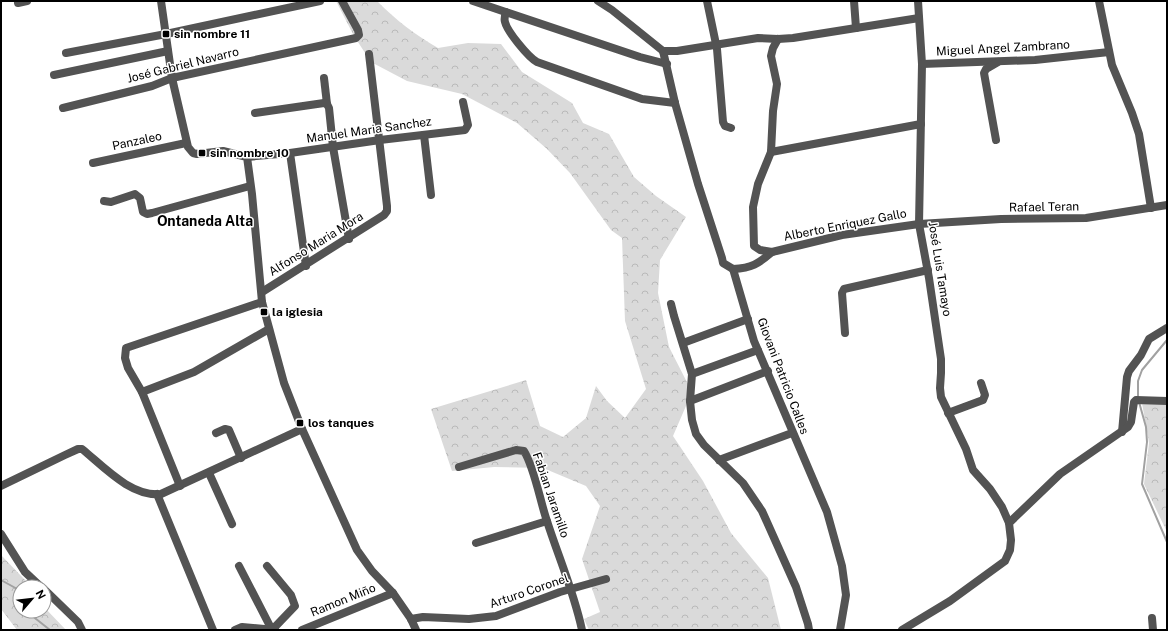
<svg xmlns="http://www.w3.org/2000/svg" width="1168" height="631" font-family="'Public Sans',sans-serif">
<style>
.forest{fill:url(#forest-crowns)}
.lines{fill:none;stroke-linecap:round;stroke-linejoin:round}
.stream{stroke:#a1a1a1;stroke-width:2}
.minor{stroke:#535353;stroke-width:8}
.poi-dot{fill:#000;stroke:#fff;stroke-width:1.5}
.labels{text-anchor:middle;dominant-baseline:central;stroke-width:3;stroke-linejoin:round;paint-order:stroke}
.poi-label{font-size:12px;font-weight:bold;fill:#000;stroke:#fff;text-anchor:start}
.street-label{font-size:12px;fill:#000;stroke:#fff}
.quarter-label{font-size:14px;font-weight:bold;fill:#000;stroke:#fff}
</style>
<defs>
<pattern id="forest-crowns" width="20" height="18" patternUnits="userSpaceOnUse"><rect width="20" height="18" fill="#dadada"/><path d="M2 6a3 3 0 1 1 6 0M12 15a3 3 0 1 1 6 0" fill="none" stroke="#b9b9b9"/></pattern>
</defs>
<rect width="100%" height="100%" fill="#fff"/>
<g class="forest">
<path d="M336,1H377C397,21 414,34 438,48L468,43L501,44L522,72L572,103L583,123L609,134L634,177L656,196L686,217L660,260L658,293L669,347L692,392L673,436L703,481L731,533L768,578L781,630H589L584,619L600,612L582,559L600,506L586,486L543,468L494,467L452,471L431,409L526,380L540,426L563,437L586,418L596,386L607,401L625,418L646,389L625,321L622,238L611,230L570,173L547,149L517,123L462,94L407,81L371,62L354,36Z"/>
<polygon points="1142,403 1167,403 1167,532 1144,484 1149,443"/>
<polygon points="1,555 25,580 30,587 20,587 20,611 44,611 44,607 66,630 17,630 1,609"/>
</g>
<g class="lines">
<g class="stream">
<polyline points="1138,397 1138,381 1142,370 1167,340"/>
<polyline points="1139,402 1146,427 1147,442 1142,484 1167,542"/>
<polyline points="1,580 19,590 20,597"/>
<polyline points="26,611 50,630"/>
</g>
<g class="minor">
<polyline points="161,1 172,78 188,147 193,153 197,154 223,151 247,157 252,194 262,302 284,383 302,429 357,550 372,571 393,593 411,619 416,630"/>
<polyline points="473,1 640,57 667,64"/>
<polyline points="598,1 612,10 663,51 675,103 698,184 722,258 723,263 733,269 754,341 827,512 842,566 846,595 840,630"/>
<polyline points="707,1 717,49 723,122 725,126 731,128"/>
<polyline points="854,1 856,28"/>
<polyline points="918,1 922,64 919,224 929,278 941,359 941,373 940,388 941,397 966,449 973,470 990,489 1002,507 1009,523"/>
<polyline points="1099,1 1112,65 1132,113 1139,134 1151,208"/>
<polyline points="18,3 27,1"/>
<path d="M506,12C505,15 504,19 505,22C507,31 528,57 537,62L642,99L675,103"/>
<polyline points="663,51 677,51 758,38 778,39 793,38 919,18"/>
<polyline points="66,53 166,34 320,1"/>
<polyline points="922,64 1035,60 1109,52"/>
<polyline points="54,75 168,51"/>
<polyline points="324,78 327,104"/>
<polyline points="63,108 152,86 172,78 356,38 359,35 358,30 342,1"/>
<polyline points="255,113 324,103 327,104 329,108 333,147 349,239"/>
<polyline points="424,135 431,195"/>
<polyline points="996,140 984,73 986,69 998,62"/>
<polyline points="771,152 921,124"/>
<polyline points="290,153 306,266"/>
<polyline points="247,157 290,153 380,140 465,130 468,125 463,102"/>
<polyline points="93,163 186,143"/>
<polyline points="104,201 111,202 135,194 140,198 143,212 147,214 152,213 250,186"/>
<polyline points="772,252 760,250 754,246 753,207 758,184 771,152 773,111 777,84 771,56 773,48 778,39"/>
<path d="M733,269C752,268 758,264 772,252L842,235L919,224L1001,219L1086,218L1167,205"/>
<polyline points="262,292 384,215 387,211 387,206 369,54"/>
<polyline points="671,304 674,316 692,374 690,401 692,420 696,434 704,445 743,483 762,511 796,587 808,624 809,630"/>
<polyline points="845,333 842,293 844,289 928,270"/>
<polyline points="683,343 748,319"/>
<polyline points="692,374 758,350"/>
<polyline points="142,392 194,372 269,329"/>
<polyline points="690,401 768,371"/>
<polyline points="948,413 983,400 985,395 981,383"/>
<polyline points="1122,432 1127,377 1129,371 1141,355 1149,339 1167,328"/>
<polyline points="216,433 225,429 229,430 241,458"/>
<polyline points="719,460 792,433"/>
<path d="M459,467L516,450L524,451C534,467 540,500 546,518C558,556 574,592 582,630"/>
<polyline points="209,473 232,524"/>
<path d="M1,486L65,455L78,449H82C104,467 131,497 161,494L302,429"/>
<polyline points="180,486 142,392 128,368 125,358 126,348 262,302"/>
<polyline points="157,494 213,630"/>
<polyline points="1,534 25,572 41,587"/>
<polyline points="476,543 547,521"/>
<polyline points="239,566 272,630 295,606 291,595 267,566"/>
<polyline points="44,589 78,622 82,630"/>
<polyline points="1152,618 1153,630"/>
<polyline points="411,619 423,617 469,619 496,616 560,592 606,579"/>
<polyline points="235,630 242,627 275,630"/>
<polyline points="302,630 393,593"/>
<polyline points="902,630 950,601 1005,561 1010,550 1011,540 1009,523 1060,474 1128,427 1131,422 1134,402 1136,400 1167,401"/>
</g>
</g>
<g class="poi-dot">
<rect x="162" y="30" width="8" height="8" rx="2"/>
<rect x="198" y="149" width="8" height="8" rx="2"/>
<rect x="260" y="308" width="8" height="8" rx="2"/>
<rect x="296" y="419" width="8" height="8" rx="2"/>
</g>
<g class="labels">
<g class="poi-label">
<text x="174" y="34">sin nombre 11</text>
<text x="210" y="153">sin nombre 10</text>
<text x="272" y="312">la iglesia</text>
<text x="308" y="423">los tanques</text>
</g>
<g class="street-label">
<text transform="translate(1003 48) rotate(-3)">Miguel Angel Zambrano</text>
<text transform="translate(183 65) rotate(-14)">José Gabriel Navarro</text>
<text transform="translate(369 130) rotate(-8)">Manuel Maria Sanchez</text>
<text transform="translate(137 141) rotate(-12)">Panzaleo</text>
<text transform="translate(1044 207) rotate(-1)">Rafael Teran</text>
<text transform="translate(845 225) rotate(-11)">Alberto Enriquez Gallo</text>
<text transform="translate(316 244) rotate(-32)">Alfonso Maria Mora</text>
<text transform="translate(940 269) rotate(81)">José Luis Tamayo</text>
<text transform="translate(783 376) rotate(69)">Giovani Patricio Calles</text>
<text transform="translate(551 495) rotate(71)">Fabian Jaramillo</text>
<text transform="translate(529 591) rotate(-19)">Arturo Coronel</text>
<text transform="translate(343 600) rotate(-22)">Ramon Miño</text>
</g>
<g class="quarter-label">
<text x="205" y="221">Ontaneda Alta</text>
</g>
</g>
<rect width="1168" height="631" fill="none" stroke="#000000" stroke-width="4"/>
<g transform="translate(32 599) rotate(62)"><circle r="19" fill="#ffffff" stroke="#999999"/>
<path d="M0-3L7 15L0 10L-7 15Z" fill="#000000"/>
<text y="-6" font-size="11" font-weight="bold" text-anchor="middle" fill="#000000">N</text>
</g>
</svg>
